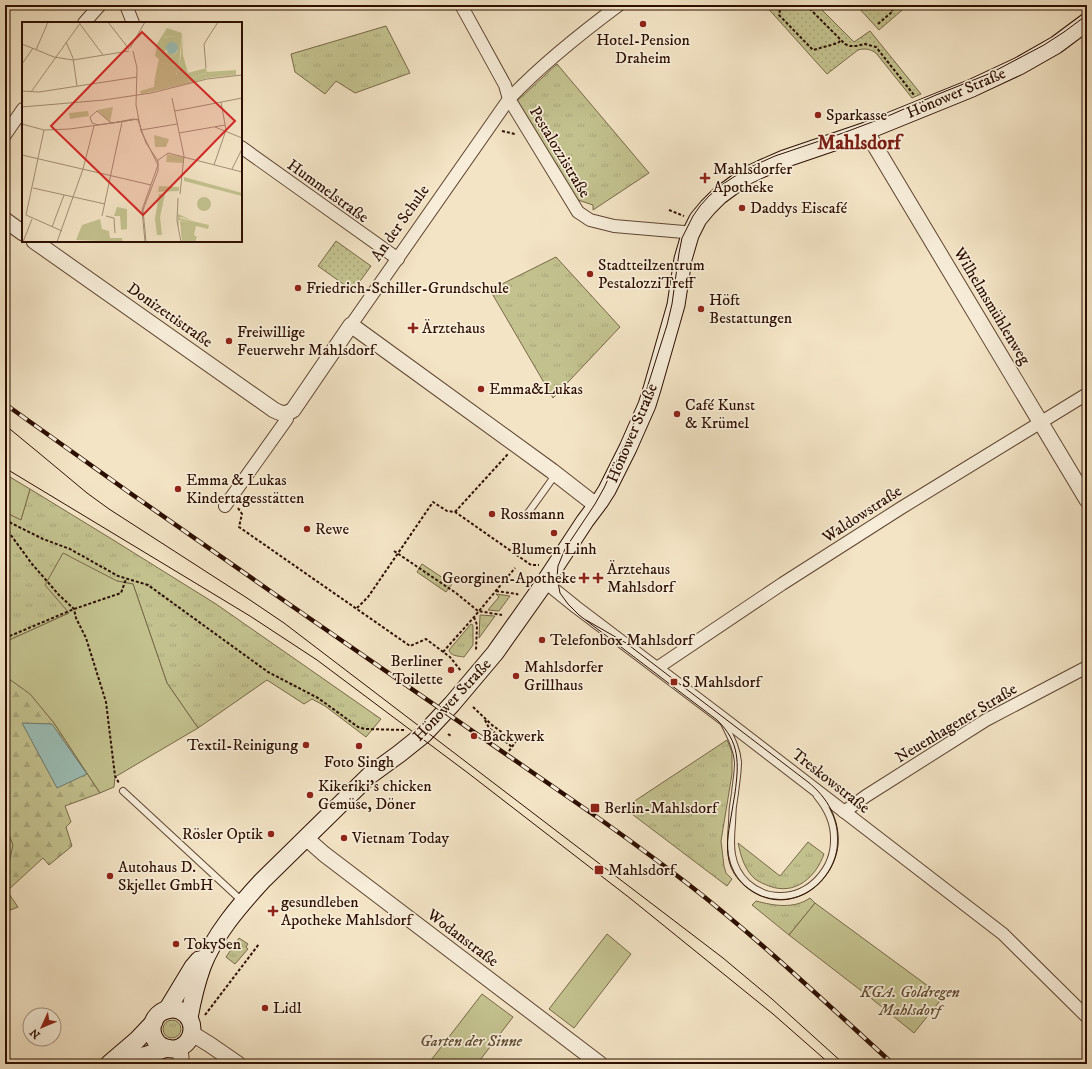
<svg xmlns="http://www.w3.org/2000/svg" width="1092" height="1069" font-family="'IM FELL DW Pica',serif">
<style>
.grass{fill:url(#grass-tufts);stroke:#786848}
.forest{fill:url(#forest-firs);stroke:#786848}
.wetland{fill:url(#wetland-marsh);stroke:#786848}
.park{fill:url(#park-dots);stroke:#786848}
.garden{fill:#c3c28f;stroke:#786848}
.water{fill:#9bbeb6;stroke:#6f786d}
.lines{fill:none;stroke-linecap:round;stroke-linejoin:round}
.service-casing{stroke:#5e4431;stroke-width:8}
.minor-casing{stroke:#5e4431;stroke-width:14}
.tertiary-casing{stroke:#5e4431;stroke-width:17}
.secondary-casing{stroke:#2d0f00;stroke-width:19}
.path{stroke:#2d0f00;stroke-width:2;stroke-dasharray:3 2;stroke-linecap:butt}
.service{stroke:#f7edd9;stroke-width:6}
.minor{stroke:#f7edd9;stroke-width:12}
.tertiary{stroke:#f7edd9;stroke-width:15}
.secondary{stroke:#f7edd9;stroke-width:17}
.tram{stroke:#2d0f00;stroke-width:1}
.rail-casing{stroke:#2d0f00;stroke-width:4.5}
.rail{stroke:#f7edd9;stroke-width:3;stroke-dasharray:9;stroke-linecap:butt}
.poi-dot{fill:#8f2418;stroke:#f7edd9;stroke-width:1.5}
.labels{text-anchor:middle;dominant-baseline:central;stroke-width:3.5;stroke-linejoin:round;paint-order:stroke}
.poi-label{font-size:16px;fill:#2d0f00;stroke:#f7edd9;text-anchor:start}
.street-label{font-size:16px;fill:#2d0f00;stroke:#f7edd9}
.park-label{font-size:16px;font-style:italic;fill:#624e32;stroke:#f7edd9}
.district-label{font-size:20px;font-weight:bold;fill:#7a1f14;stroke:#f7edd9}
.inset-road{fill:none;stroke:#a48f76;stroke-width:1}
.view{fill:#d62828;fill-opacity:0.15;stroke:#d62828;stroke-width:2}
.inset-edge{fill:none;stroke:#2d0f00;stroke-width:2}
</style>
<defs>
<pattern id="grass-tufts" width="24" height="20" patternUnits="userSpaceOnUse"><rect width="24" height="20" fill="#c3c28f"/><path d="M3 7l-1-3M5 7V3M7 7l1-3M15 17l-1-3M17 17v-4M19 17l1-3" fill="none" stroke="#a8a67a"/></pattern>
<pattern id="forest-firs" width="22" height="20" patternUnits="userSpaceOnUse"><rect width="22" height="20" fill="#c3c28f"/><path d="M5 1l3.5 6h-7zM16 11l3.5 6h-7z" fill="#a8a67a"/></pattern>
<pattern id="wetland-marsh" width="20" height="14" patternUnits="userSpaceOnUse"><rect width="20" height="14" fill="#c3c28f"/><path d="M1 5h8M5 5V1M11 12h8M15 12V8" fill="none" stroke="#a8a67a"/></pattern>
<pattern id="park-dots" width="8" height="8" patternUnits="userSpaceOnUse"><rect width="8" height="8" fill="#c3c28f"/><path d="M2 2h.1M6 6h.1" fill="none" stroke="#a8a67a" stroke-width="1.8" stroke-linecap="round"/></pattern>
</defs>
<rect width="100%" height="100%" fill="#f3e4c5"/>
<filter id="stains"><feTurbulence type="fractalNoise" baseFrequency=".005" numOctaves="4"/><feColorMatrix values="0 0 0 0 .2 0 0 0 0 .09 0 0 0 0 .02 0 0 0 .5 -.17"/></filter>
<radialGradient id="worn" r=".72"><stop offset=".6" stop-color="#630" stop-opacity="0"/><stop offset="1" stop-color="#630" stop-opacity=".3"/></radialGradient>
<g class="grass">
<polygon points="386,26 410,73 355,93 336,81 325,94 295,72 291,54"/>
<polygon points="557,64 649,173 593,210 593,205 578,200 571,190 515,103"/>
<polygon points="556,257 620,327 553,398 490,290"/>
<polygon points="30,489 110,538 216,604 381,719 366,737 325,706 312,699 304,704 267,680 198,728 167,683 133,584 117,581 69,613 5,642 5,512 21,519"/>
<polygon points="422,564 452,584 446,592 417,572"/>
<polygon points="496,594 510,596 499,611 488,610 499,597"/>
<polygon points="480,615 495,616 479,638"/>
<path d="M471,624L473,625V645L464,657C458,656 450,656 449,650Z"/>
<polygon points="727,740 732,752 732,774 721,841 724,866 726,873 732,879 727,886 624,808"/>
<path d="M808,842L824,854C816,877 795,896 769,886C764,884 759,882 755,879C744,869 741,856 738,843L780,876Z"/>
<path d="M810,898L815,903L789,935L752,905L756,901C775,906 794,909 810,898Z"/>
<polygon points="239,938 248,944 246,947 248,949 235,964 226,957"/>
<circle cx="172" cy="1029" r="9"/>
</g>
<polygon class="forest" points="5,676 30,693 54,723 100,793 65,806 71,822 66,827 72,846 49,865 43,858 7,891 18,907 5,912 5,868 8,868 7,829 5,829"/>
<polygon class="wetland" points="5,829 7,829 13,845 8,868 5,868"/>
<g class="park">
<path d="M765,5H817L854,42L870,31L921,94L912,98L876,53C870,49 865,48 858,50L827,74Z"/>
<polygon points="856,5 908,5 879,30"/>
<polygon points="336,241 371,266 353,291 318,266"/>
</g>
<g class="garden">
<polygon points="5,474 30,489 21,520 5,512"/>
<polygon points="63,553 117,581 133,584 167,683 198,728 115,777 114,787 100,793 54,723 30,694 5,676 5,642 69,613 45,585"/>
<polygon points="815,903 943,997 914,1033 872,999 789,935"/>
<polygon points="607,934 631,954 574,1028 549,1009"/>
<polygon points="482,994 513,1017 477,1064 428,1064"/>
</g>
<polygon class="water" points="22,723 52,724 87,774 57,788"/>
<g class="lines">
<g class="service-casing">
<g id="service">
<polyline points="528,513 556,474"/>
<path d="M724,723C730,736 737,748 738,762C738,773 736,783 735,793C733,803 732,813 732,823C730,845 729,866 747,883C756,891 768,896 780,896C811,896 835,868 834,838C834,822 827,808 817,796"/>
<polyline points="123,791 242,901"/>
</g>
</g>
<g class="minor-casing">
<g id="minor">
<polyline points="126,5 133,23"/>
<polyline points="461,5 505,85 509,99 578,212 590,220 614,226 684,232 690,235"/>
<polyline points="84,23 100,5"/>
<polyline points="5,135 23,109"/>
<polyline points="241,147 398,259"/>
<path d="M351,325L509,99C542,64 580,34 619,5"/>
<polyline points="225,506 287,419 287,414"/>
<polyline points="545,582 576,607 720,716 1003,934 1087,1017"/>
<polyline points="657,668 782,584 901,508 1087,394"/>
<polyline points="844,812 866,796 986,720 1087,667"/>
</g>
</g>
<g class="tertiary-casing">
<g id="tertiary">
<polyline points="866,131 1087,500"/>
<polyline points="5,220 23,233"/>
<path d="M34,241L274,410C282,414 285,415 293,410L351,325L552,471L597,506"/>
<polyline points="306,838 324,854 600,1064"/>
<polyline points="191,1033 209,1044 238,1064"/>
<polyline points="179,1048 181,1057 181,1064"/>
</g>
</g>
<g class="secondary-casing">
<g id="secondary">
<circle cx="172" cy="1029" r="20"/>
<polyline points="167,1010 193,967 199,960"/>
<path d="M189,1018C192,1001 196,984 202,967C214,935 239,906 262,881L370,775L399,754L424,734L452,704L495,653L541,588L585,521L600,501L607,490L628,448L647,405L652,389L676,305L683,259L690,235L698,219L708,207L719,196L738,182L746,176L761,169L784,159L866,131L972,88L1019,66L1056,45L1087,22"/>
<polyline points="113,1063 147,1055 167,1048"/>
<polyline points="109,1064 137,1040 154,1022"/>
</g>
</g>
<g class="path">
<polyline points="781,5 779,15 813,50 838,43 841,40"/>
<polyline points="806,5 845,44 850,46 856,46 865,44 876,47 914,95"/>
<polyline points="878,24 893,11 887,5"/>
<polyline points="502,131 515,134"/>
<polyline points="669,210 684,216"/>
<polyline points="238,508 242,514 239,527 410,646 426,639 450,657 461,671"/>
<polyline points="455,512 508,454"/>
<polyline points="5,520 43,539 70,549 118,576 148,585 268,672 318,698 358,727 365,729 406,730"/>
<polyline points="5,527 32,564 59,595 74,609 76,618 86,638 106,702 115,776 119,783"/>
<polyline points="394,551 456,593 478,611 502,615"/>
<polyline points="496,591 517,594 518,595"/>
<polyline points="357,608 368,597 433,502 447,511 455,512 461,516 531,565 539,565"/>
<polyline points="474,617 477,625 476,650"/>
<polyline points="5,638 74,609 121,593 126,579"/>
<polyline points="443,652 474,617 515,568"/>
<polyline points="473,707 492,725 515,742"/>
<polyline points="485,720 489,728 512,747"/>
<polyline points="448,734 451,736"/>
<polyline points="509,751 517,740"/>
<polyline points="205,1015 259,944"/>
</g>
<use href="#service" class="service"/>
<use href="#minor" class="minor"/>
<use href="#tertiary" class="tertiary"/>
<use href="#secondary" class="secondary"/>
<g class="tram">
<polyline points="5,425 39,453 87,493 109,509 247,598 284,623 723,958 772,999 844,1064"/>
<polyline points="5,468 250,616 317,660 468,773 631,899 773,1014 830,1064"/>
<path d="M586,620L626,643L808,782C827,797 840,819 838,845C834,882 795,912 759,895C749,890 740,883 734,873C725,858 727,840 730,823C732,813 733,803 735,793C739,763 740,742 717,720L579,615L568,604L560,593L557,577L558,566L565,549L595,504L604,488L640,410L667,325L672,304L679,253L682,238L693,216L700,206L709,196L723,184L746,169L775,156L843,133L888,116L936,95L991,73L1044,45L1064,32L1087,15"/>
</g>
<g class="rail-casing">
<path id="rail" d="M5,404L130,493L273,593L568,797C609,825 649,854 688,884C760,940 826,1003 893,1064"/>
</g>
<use href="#rail" class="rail"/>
</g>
<g class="poi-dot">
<circle cx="643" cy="24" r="4"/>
<circle cx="818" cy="115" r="4"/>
<path d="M703 172h4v4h4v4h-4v4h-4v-4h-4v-4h4z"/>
<circle cx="742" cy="208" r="4"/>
<circle cx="590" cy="274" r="4"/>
<circle cx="298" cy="288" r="4"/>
<circle cx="701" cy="309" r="4"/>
<path d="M411 322h4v4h4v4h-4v4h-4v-4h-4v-4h4z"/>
<circle cx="229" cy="341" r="4"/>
<circle cx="481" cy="389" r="4"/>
<circle cx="677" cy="414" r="4"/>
<circle cx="178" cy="489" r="4"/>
<circle cx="492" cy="514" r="4"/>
<circle cx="307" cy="529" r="4"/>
<circle cx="554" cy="533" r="4"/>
<path d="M582 572h4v4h4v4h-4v4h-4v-4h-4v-4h4z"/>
<path d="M596 572h4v4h4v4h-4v4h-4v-4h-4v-4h4z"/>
<circle cx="542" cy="640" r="4"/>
<circle cx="451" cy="670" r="4"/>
<circle cx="516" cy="676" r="4"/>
<rect x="670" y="678" width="8" height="8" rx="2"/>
<circle cx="474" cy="736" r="4"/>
<circle cx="306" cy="745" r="4"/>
<circle cx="359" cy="746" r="4"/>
<circle cx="310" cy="795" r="4"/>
<rect x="590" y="803" width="10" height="10" rx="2"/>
<circle cx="271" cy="834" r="4"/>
<circle cx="344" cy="838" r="4"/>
<rect x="594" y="865" width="10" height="10" rx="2"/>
<circle cx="110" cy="876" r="4"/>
<path d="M271 905h4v4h4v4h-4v4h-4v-4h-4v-4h4z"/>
<circle cx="176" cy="944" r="4"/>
<circle cx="265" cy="1008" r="4"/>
</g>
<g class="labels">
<g class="poi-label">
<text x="643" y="40" text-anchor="middle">Hotel-Pension<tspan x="643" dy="18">Draheim</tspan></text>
<text x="826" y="115">Sparkasse</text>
<text x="713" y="169">Mahlsdorfer<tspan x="713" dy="18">Apotheke</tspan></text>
<text x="750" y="208">Daddys Eiscafé</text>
<text x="598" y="265">Stadtteilzentrum<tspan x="598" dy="18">PestalozziTreff</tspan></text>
<text x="306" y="288">Friedrich-Schiller-Grundschule</text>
<text x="709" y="300">Höft<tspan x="709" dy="18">Bestattungen</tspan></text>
<text x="422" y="328">Ärztehaus</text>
<text x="237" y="332">Freiwillige<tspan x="237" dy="18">Feuerwehr Mahlsdorf</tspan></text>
<text x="489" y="389">Emma&amp;Lukas</text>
<text x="685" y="405">Café Kunst<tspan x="685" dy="18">&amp; Krümel</tspan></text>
<text x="186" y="480">Emma &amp; Lukas<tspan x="186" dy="18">Kindertagesstätten</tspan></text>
<text x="500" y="514">Rossmann</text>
<text x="315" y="529">Rewe</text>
<text x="554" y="549" text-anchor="middle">Blumen Linh</text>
<text x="607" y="569">Ärztehaus<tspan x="607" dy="18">Mahlsdorf</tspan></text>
<text x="576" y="578" text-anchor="end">Georginen-Apotheke</text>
<text x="550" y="640">Telefonbox Mahlsdorf</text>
<text x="443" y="661" text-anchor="end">Berliner<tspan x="443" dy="18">Toilette</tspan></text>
<text x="524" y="667">Mahlsdorfer<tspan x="524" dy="18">Grillhaus</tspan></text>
<text x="682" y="682">S Mahlsdorf</text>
<text x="482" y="736">Backwerk</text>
<text x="298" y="745" text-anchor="end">Textil-Reinigung</text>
<text x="359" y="762" text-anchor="middle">Foto Singh</text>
<text x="318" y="786">Kikeriki’s chicken<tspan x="318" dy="18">Gemüse, Döner</tspan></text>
<text x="604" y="808">Berlin-Mahlsdorf</text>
<text x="263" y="834" text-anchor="end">Rösler Optik</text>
<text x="352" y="838">Vietnam Today</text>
<text x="118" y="867">Autohaus D.<tspan x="118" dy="18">Skjellet GmbH</tspan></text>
<text x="608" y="870">Mahlsdorf</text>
<text x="281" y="902">gesundleben<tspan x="281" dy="18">Apotheke Mahlsdorf</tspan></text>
<text x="184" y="944">TokySen</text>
<text x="273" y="1008">Lidl</text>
</g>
<g class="street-label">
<text transform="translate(956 93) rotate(-23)">Hönower Straße</text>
<text transform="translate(560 152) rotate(59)">Pestalozzistraße</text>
<text transform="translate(328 191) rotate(36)">Hummelstraße</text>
<text transform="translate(400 223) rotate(-55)">An der Schule</text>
<text transform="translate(992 306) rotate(59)">Wilhelmsmühlenweg</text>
<text transform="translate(170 315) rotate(35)">Donizettistraße</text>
<text transform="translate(632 433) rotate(-67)">Hönower Straße</text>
<text transform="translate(862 514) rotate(-33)">Waldowstraße</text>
<text transform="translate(452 700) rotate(-47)">Hönower Straße</text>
<text transform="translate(956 723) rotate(-31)">Neuenhagener Straße</text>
<text transform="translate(831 781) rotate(38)">Treskowstraße</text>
<text transform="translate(463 938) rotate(37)">Wodanstraße</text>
</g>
<g class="park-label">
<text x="910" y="992">KGA. Goldregen<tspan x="910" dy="18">Mahlsdorf</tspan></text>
<text x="471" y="1041">Garten der Sinne</text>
</g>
<g class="district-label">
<text x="859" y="143">Mahlsdorf</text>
</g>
</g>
<g transform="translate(22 22)">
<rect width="220" height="220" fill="#f3e4c5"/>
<path d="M160,11L161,33L166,51L184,46L185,50L214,48V53L185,56L184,51L166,57L168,61L119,72L118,69L132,65L133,55L153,60L159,33ZM91,85L88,100L76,89L75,88ZM132,113L147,117L144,125H133ZM145,132L161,135V141L144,140ZM162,155L220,171V174L162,159ZM95,185L105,187V207L99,208L98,194H92ZM156,192L171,199L159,195L157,196L187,203L186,207L174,204L172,213L175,215L173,220H160L158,199L167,200L157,198L156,206Z" fill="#c3c28f"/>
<path d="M145,6L160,11L157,43L136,41L137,37L133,34L135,25H133ZM152,14L156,29L150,35L137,27L142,15Z" fill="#c3c28f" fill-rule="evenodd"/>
<path d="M152,14L155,21H147L143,30L153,32L150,35L137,27L140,16Z" fill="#c3c28f"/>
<path d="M137,164L157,165V169L128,170H136ZM137,172H143L138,195L140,213H135L133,197ZM78,197L80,207L87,209L88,216H100L101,220L54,218L60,203Z" fill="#c3c28f"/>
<path d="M136,41L157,43L154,53L158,54L160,58L151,61L133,55ZM185,51V56L168,61L166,57ZM66,89L67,94L48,97L47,91ZM175 182a7 7 0 1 1 14 0a7 7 0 1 1-14 0Z" fill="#c3c28f"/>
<path d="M144 26a6 6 0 1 1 12 0a6 6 0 1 1-12 0Z" fill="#9bbeb6"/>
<path class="inset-road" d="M86,0L107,27M58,2L81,33M44,20L51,36L55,64M0,22L32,35L51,38L107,29M108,26L123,0M14,28L26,0M111,29L115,46L114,83L119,109L136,143L120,188L123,220M0,42L11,26M184,46L182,22L196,0M0,69L17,70L115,55M9,70L59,0M150,76L162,134L158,172M0,85L82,78L129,71L185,57L220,53M153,89L220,76M110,98L76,103L70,101L68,95L75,89L88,100L91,101L111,97H112L116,98L124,121L136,139V149L121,188L124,220M0,102L22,108L48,107L117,97M193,105L220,116M22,108L4,193L40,209M119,108L155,102M157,111L203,103M0,133L129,163M135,139L146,131L220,150M192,143L204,108L199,80M210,147L220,127M11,166L83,182M156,176L155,199L159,220M80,194L100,100M84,194L92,196L93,211M30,205L42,173M1,220L10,197M35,220L61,147L72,104"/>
<path class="view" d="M120,10L213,99L121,193L29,104Z"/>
<rect width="220" height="220" class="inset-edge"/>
</g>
<rect width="1092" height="1069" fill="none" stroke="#f3e4c5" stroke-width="20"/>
<rect x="6" y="6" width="1080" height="1057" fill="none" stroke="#2d0f00" stroke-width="2"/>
<rect x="10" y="10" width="1072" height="1049" fill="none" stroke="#2d0f00"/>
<g transform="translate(42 1027) rotate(226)"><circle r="19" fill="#f7edd9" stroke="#a69482"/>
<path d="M0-3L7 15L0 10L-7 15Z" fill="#8f2418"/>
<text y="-6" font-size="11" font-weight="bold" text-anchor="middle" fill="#2d0f00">N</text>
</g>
<rect width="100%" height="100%" filter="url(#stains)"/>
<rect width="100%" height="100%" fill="url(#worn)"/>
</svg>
